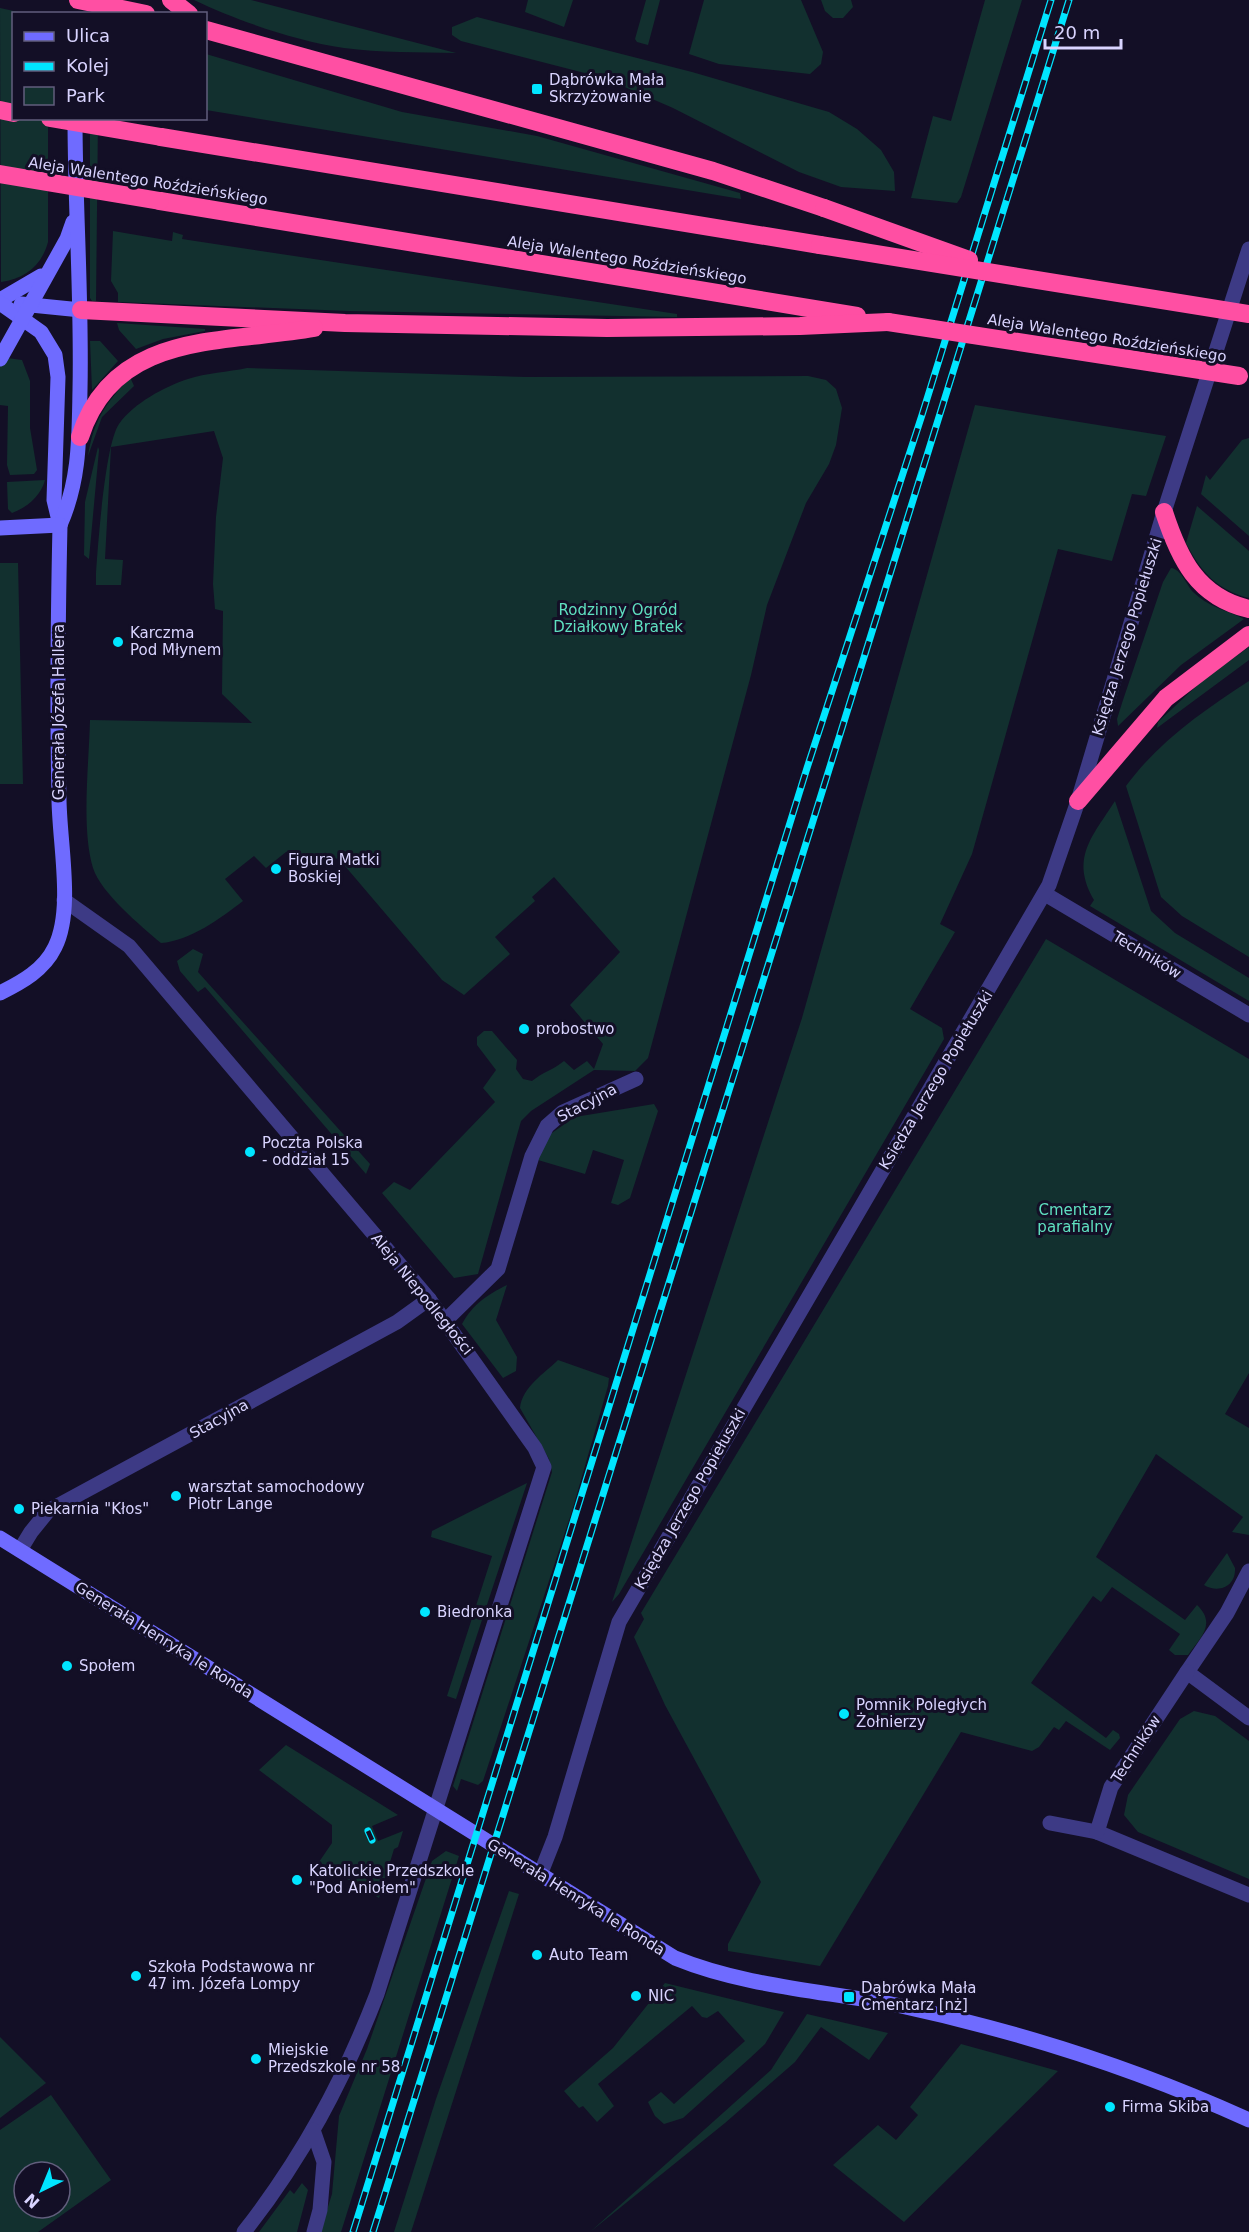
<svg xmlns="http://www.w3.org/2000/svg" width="1249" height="2232" font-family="'DejaVu Sans',sans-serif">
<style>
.green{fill:#12302f;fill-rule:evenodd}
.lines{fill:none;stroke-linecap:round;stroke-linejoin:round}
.street{stroke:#3d3a85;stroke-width:15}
.secondary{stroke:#6f6bff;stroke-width:15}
.highway{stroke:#ff4fa3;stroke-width:18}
.rail-casing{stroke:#00e5ff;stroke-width:7}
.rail{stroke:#130f26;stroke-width:4.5;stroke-dasharray:14;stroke-linecap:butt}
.highway-bridge{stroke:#ff4fa3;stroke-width:18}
.poi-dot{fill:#00e5ff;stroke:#130f26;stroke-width:2}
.labels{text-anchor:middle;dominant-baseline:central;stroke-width:6;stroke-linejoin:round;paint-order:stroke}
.poi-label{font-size:15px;fill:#d9d4ff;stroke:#130f26;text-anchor:start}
.street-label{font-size:15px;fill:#d9d4ff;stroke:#130f26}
.park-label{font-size:15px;fill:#5fe0c0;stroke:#130f26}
</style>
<rect width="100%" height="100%" fill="#130f26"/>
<g class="green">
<path d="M194,0H251L456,53C419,52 380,53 344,48C296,41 238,21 194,0Z"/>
<polygon points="528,0 573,0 564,27 525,12"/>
<polygon points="646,0 660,0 648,45 637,42 635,39"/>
<polygon points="704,0 801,0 823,52 821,64 810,74 719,64 689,54"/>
<polygon points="821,0 851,0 853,7 843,18 833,18 825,11"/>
<polygon points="985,0 1022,0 961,197 957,203 911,198 933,116 951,121"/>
<path d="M0,8L23,13L14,14V118L48,119V242C42,265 25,279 1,282Z"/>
<polygon points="477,17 692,72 829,112 857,129 881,150 894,172 895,191 841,187 799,172 673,108 604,78 461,41 452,35 452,27"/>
<polygon points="206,54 402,112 537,136 740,193 741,199 206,110"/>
<polygon points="98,118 96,301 92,301 90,298 90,119"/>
<polygon points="113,231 172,241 173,232 183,235 182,239 677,314 677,317 349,311 118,302 118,293 111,281"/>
<polygon points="117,323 205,329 205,331 163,339 136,349 119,330"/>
<polygon points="90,341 100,341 118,361 92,390"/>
<polygon points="0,357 22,360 30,381 30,428 37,470 34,474 10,475 7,465 8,406 0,405"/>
<path d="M247,368L526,377L808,376L826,380L836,389L842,408L836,445L829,464L806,503L767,605L751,675L648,1058L635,1071L594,1070L531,1111L521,1121L478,1274L454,1278L382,1193L394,1182L410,1190L495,1102L483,1088L496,1070L477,1045V1037L484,1031H492L517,1060L516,1069L523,1079L532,1081C543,1072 553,1070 564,1061L574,1070L587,1061L594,1069L603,1044L570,1005L620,952L554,877L532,897L535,901L495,937L510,954L464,995L442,980L339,859L286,852L266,868L254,856L225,879L243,901C221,918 190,941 161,943C141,926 101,893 93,868C81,829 89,763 90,720L252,723L222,694L223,611L215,609L213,584L216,517L223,458L214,431L111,447L105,559L123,560L121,585H96V574C98,545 105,444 119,424C134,403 164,387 188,379C206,373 228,372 247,368Z"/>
<path d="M130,377L134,386L102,417L88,456C94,419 105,405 130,377Z"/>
<polygon points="975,405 1166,436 1146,496 1132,494 1112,561 1058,549 972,854 940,924 955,932 910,1009 942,1028 944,1039 619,1594 612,1602 802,1018"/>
<polygon points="1249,438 1249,536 1201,494 1206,475 1210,480 1242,440"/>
<polygon points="98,447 99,450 89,559 84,555 85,502"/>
<path d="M45,480C41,496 26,508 12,513L8,509L7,482Z"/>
<path d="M1197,506L1249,551V598C1217,590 1201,572 1186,543Z"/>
<polygon points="0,563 18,563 23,784 0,784"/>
<path d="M1171,568C1181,569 1186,584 1193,592C1208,607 1226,610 1244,619L1181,665L1118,726L1117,719L1123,700L1163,582Z"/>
<polygon points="1249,647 1249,660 1157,728 1158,722 1204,679"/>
<path d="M1249,681V957L1182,916L1161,897L1126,786C1159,741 1203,711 1249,681Z"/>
<path d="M1115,801L1151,911L1175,933L1249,978V1001L1090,906L1094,900C1070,858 1092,837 1115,801Z"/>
<path d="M1046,939L1249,1059V1373L1225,1414L1249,1428V1535L1232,1532L1243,1517L1156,1454L1096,1557L1185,1620L1197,1605C1217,1624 1200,1638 1188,1655H1175L1169,1650L1180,1634L1112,1587L1101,1602L1093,1596L1031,1683L1106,1738L1113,1730L1119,1734L1120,1738L1110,1750L1066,1721L1059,1730L1054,1727L1039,1747L1032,1751L961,1732L820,1966L728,1951V1944L761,1882L665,1705L634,1637L644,1619L641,1613Z"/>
<polygon points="193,949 203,954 198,972 370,1164 366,1174 205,987 198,992 180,971 177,961"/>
<polygon points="654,1104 658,1111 630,1198 618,1205 611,1203 624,1160 593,1150 585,1174 538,1160 546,1137 575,1117"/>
<path d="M507,1285L496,1320L517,1357L516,1371L503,1378L462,1324C473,1304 487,1295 507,1285Z"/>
<path d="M558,1360L609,1378L608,1386L572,1511L483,1781L478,1785L461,1779L457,1791L453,1786L552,1472L549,1459L520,1408C522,1387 545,1373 558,1360Z"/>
<polygon points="527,1483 456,1699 447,1696 492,1556 431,1537 432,1531"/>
<path d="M1227,1553L1235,1568C1236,1586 1219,1594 1204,1585Z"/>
<polygon points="1194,1711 1215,1716 1249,1741 1249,1879 1138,1832 1124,1815 1128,1795 1180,1719"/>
<polygon points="286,1745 398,1815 372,1826 378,1841 403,1831 398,1847 394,1849 379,1898 319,1862 332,1843 332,1825 259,1770"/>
<polygon points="446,1851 459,1856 341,2232 320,2232 332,2194 339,2116 367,2049 432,1861"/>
<polygon points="509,1891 519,1894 411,2232 394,2232 436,2099"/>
<polygon points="665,1983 784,2012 765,2044 750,2058 683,2118 664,2124 655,2116 648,2102 661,2092 674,2104 745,2041 718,2011 707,2018 702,2017 692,2006 598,2084 614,2106 597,2122 583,2106 579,2108 564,2091 613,2048"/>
<polygon points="807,2014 888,2033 869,2060 821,2027 795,2062 725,2123 590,2232 771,2070"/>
<polygon points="0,2037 46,2083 0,2118"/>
<polygon points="961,2044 1058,2071 904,2222 833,2165 878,2125 896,2140 918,2115 910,2107"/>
<path d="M51,2095L111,2180L38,2232H0V2130ZM24,2172H60V2208H24Z"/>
<polygon points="302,2183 308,2190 297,2232 259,2232 290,2190 294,2194"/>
</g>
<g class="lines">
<g class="street">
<polyline points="1045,894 1249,1015"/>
<path d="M64,900L129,946L146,966L429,1299L535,1448L544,1467L377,1994C343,2082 302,2158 244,2232"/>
<polyline points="446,1320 498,1269 532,1156 547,1126 563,1112 636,1079"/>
<polyline points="20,1550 31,1532 48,1511 397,1322 429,1299"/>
<polyline points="1249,1571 1227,1613 1187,1672 1249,1718"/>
<polyline points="1050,1823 1097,1832 1249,1895"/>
<polyline points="1097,1832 1111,1787 1187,1672"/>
<polyline points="540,1875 555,1837 619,1622 1049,885 1078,801 1164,512 1249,249"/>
<polyline points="313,2130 324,2162 320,2210 314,2232"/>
</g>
<g class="secondary">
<polyline points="0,300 41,276 38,282"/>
<path d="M0,303L41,332L55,355L58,377L54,500L60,525C58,616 57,707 59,798C59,841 74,909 55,947C44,970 22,982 0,993"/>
<polyline points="21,304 81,310"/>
<polyline points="0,359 67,239 73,222"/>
<path d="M60,525C80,480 79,437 80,390C82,299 75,209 75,118"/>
<polyline points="0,528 60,525"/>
<path d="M0,1538L675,1958C746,1987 826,1991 901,2006C1021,2032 1137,2069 1249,2120"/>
</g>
<g class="highway">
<polyline points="78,0 146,14"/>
<polyline points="171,0 189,14"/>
<polyline points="206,30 713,171 824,208"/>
<polyline points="0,110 14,113"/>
<polyline points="161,137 820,245"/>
<polyline points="160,201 857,316"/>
<polyline points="81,310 345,323 607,328 800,326 888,322"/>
<path d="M80,437C114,330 224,344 314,328"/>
<path d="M1164,512C1179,558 1197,597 1249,609"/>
<polyline points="1078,801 1166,698 1249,635"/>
</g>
<g class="rail-casing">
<g id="rail">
<polyline points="368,1831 372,1840"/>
<polyline points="353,2232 807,768 922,415 1051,0"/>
<polyline points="373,2232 1069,0"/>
</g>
</g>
<use href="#rail" class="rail"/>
<g class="highway-bridge">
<polyline points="50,118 161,137"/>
<polyline points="0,174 160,201"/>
<polyline points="824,208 969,260"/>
<polyline points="820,245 1249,314"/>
<polyline points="888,322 1239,376"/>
</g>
</g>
<g class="poi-dot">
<rect x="531" y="83" width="12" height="12" rx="3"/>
<circle cx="118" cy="642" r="6"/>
<circle cx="276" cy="869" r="6"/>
<circle cx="524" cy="1029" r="6"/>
<circle cx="250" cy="1152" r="6"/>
<circle cx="176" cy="1496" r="6"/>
<circle cx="19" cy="1509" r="6"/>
<circle cx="425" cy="1612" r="6"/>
<circle cx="67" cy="1666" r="6"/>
<circle cx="844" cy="1714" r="6"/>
<circle cx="297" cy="1880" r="6"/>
<circle cx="537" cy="1955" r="6"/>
<circle cx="136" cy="1976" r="6"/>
<circle cx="636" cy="1996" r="6"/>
<rect x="843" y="1991" width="12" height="12" rx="3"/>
<circle cx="256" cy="2059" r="6"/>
<circle cx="1110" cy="2107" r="6"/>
</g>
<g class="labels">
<g class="poi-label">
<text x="549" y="80">Dąbrówka Mała<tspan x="549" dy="17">Skrzyżowanie</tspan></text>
<text x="130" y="633">Karczma<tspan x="130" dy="17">Pod Młynem</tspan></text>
<text x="288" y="860">Figura Matki<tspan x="288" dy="17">Boskiej</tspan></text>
<text x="536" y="1029">probostwo</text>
<text x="262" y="1143">Poczta Polska<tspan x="262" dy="17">- oddział 15</tspan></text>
<text x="188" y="1487">warsztat samochodowy<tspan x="188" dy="17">Piotr Lange</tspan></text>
<text x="31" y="1509">Piekarnia "Kłos"</text>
<text x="437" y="1612">Biedronka</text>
<text x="79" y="1666">Społem</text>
<text x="856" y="1705">Pomnik Poległych<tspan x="856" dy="17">Żołnierzy</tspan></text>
<text x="309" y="1871">Katolickie Przedszkole<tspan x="309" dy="17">"Pod Aniołem"</tspan></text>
<text x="549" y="1955">Auto Team</text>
<text x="148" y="1967">Szkoła Podstawowa nr<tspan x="148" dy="17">47 im. Józefa Lompy</tspan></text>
<text x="861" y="1988">Dąbrówka Mała<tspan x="861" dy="17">Cmentarz [nż]</tspan></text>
<text x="648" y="1996">NIC</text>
<text x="268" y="2050">Miejskie<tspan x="268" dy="17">Przedszkole nr 58</tspan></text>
<text x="1122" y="2107">Firma Skiba</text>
</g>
<g class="street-label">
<text transform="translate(148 181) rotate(9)">Aleja Walentego Roździeńskiego</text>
<text transform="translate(627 260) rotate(9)">Aleja Walentego Roździeńskiego</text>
<text transform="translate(1107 338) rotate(9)">Aleja Walentego Roździeńskiego</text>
<text transform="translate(1127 637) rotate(-73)">Księdza Jerzego Popiełuszki</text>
<text transform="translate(59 712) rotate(-90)">Generała Józefa Hallera</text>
<text transform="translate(1147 955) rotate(31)">Techników</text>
<text transform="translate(936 1080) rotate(-59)">Księdza Jerzego Popiełuszki</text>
<text transform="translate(587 1103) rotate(-28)">Stacyjna</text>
<text transform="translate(422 1294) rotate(51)">Aleja Niepodległości</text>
<text transform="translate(219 1419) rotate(-29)">Stacyjna</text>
<text transform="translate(690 1499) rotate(-60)">Księdza Jerzego Popiełuszki</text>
<text transform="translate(164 1640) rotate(32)">Generała Henryka le Ronda</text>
<text transform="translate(1136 1749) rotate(-57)">Techników</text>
<text transform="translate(576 1897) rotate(32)">Generała Henryka le Ronda</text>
</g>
<g class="park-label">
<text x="618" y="610">Rodzinny Ogród<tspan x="618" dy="17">Działkowy Bratek</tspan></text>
<text x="1075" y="1210">Cmentarz<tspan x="1075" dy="17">parafialny</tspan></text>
</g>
</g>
<rect x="12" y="12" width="195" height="108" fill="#130f26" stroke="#625e7d" stroke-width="1.5"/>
<rect x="24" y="32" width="30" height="9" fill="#6f6bff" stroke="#625e7d" stroke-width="1.5"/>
<text x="66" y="42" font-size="18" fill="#d9d4ff">Ulica</text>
<rect x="24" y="62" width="30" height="9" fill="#00e5ff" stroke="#625e7d" stroke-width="1.5"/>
<text x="66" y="72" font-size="18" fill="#d9d4ff">Kolej</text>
<rect x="24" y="87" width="30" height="18" fill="#12302f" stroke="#625e7d" stroke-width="1.5"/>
<text x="66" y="102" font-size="18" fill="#d9d4ff">Park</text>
<g transform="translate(42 2190) rotate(223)"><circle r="28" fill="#130f26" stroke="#625e7d" stroke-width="1.5"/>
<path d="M0-4.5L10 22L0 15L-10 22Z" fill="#00e5ff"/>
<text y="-9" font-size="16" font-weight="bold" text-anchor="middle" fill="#d9d4ff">N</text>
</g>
<path d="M1045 39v9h76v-9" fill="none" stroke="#d9d4ff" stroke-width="3"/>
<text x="1054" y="39" font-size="18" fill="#d9d4ff" stroke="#130f26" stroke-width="4.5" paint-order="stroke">20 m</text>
</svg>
